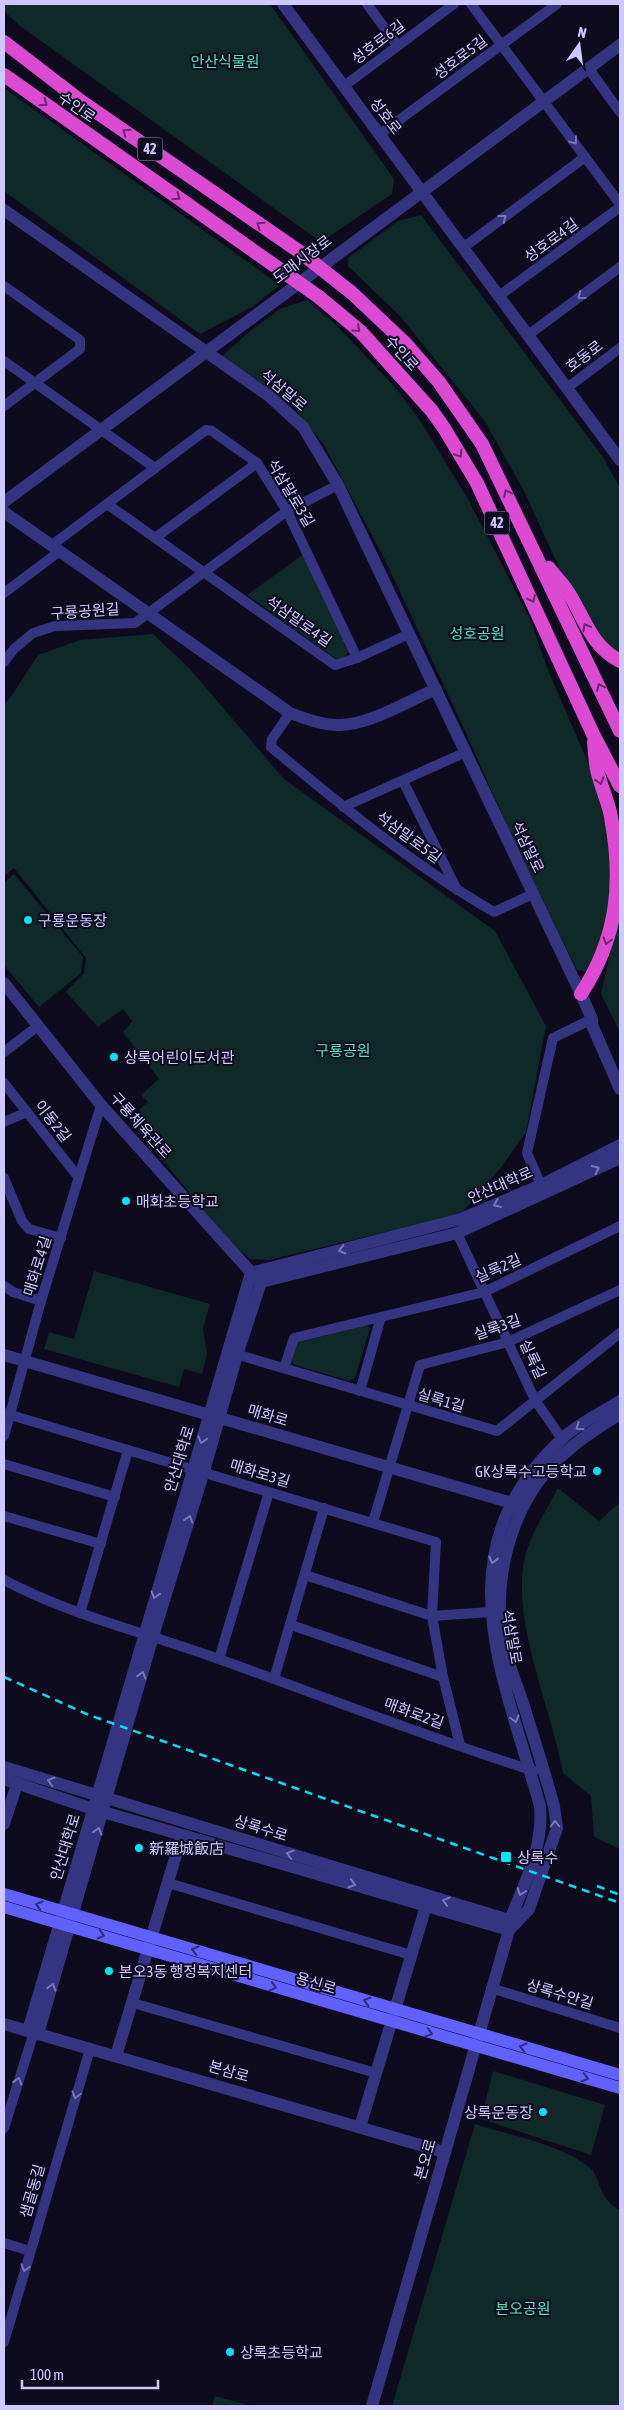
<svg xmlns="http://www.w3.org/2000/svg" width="624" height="2410" font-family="'Asap Condensed','Noto Sans KR',sans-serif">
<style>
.green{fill:#0e2927}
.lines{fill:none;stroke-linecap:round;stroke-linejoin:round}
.minor{stroke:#353480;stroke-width:10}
.tertiary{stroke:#353480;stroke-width:12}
.secondary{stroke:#6061ff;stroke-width:12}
.trunk{stroke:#dc4ad2;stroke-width:14}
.rail{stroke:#00e4f4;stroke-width:2.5;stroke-dasharray:8 6;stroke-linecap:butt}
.oneway{stroke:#6b2770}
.oneway2{stroke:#7a77b9}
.oneway3{stroke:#2f2d79}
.poi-dot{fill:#00e4f4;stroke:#0e0b1f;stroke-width:2}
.labels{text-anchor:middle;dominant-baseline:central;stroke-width:4;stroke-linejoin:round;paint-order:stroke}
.shield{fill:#0e0b1f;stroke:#9490bc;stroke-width:1}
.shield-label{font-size:14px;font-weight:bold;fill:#cec9ff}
.street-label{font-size:15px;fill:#cec9ff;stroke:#0e0b1f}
.park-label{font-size:15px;fill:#51e3ba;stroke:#0e0b1f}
.poi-label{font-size:15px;fill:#cec9ff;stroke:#0e0b1f;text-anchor:start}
</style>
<rect width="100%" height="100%" fill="#0e0b1f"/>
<g class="green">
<polygon points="4,4 270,4 394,179 392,194 321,242 20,26 4,11"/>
<polygon points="4,88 280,285 252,307 200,334 4,191"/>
<polygon points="421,215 603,457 620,488 620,657 608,650 568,587 524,491 484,420 400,316 348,266 348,258 398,221"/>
<polygon points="307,300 333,322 364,354 399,392 421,422 469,501 529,617 548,670 592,772 613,855 611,913 590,972 577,970 515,843 461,722 384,558 324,445 295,409 257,380 220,358 250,331 280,309"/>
<polygon points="304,554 348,652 344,658 336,659 247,595"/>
<polygon points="153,634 188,667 284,779 495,931 546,1026 526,1132 503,1165 461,1214 269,1260 250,1259 228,1240 129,1119 148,1102 141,1095 159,1079 123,1032 132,1021 123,1009 98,1027 66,992 84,973 86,958 14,868 4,876 4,703 8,701 38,655 80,640"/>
<polygon points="14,874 83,957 81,973 39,1007 4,965 4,883"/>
<polygon points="620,909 620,1032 601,994"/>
<polygon points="94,1271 210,1304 203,1328 207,1354 202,1374 184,1369 179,1387 44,1349 49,1332 74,1339"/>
<polygon points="367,1325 370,1328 355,1378 349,1381 295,1365 291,1360 296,1343"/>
<path d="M558,1488L599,1521L620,1502V1849L594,1837L591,1796L563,1773C552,1711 510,1618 525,1557C530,1535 548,1508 558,1488Z"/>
<polygon points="493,2071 605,2105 591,2155 481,2119"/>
<path d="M475,2124C509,2135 564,2145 590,2168C601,2177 598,2200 620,2210V2406H392Z"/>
<polygon points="215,2396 252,2406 212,2406"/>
</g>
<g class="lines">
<g class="minor">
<polyline points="367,4 397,45"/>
<polyline points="471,4 620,204"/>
<polyline points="589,69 620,112"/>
<polyline points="344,86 454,4"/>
<polyline points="380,134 557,4"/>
<polyline points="464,247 585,157"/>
<polyline points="4,286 80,340 80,349 4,406"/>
<polyline points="499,296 620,207"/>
<polyline points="528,335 620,267"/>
<polyline points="4,361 155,468"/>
<polyline points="567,388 620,348"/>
<polyline points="107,504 335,665 357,658 409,634"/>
<polyline points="155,538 257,463"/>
<polyline points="52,545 206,430 212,431 257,463 287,511 357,658"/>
<polyline points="4,593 60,551"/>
<polyline points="4,662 14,649 33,633 55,626 135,623 287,511 338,485"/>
<path d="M290,713L272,739L271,747C342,806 414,866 494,912L533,894"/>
<polyline points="403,781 457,890"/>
<polyline points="343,807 466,752"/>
<polyline points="4,1052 38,1026"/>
<polyline points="4,1083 79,1178"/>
<polyline points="4,1122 27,1112"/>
<polyline points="4,1178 22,1221 29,1229 61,1238"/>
<polyline points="541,1185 527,1153 553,1038 592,1019"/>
<polyline points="457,1233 535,1400 562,1439"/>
<polyline points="4,1286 13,1292 41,1301"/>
<polyline points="232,1353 497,1431 620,1333"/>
<polyline points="284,1368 294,1338 484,1292 620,1226"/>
<polyline points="360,1391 381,1317"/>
<polyline points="4,1413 436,1542 432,1616 443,1677 460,1745"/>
<polyline points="4,1436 41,1301 101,1105"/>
<polyline points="4,1464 115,1497"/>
<polyline points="4,1516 101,1544"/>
<polyline points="373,1522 420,1365 508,1342 620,1290"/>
<polyline points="305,1575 432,1616 490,1612"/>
<path d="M4,1580C70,1615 143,1632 213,1657C320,1695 426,1737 534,1771"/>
<polyline points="80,1613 128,1450"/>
<polyline points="291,1625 443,1677"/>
<polyline points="219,1659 269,1492"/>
<polyline points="274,1679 324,1508"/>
<polyline points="168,1883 411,1955"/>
<polyline points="491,1988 620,2028"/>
<polyline points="133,2003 376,2073"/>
<polyline points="4,2128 34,2032"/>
<polyline points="4,2243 30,2251"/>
<polyline points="4,2342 90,2049"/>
</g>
<g class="tertiary">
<polyline points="283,4 620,460"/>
<polyline points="4,210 269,396 303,427 338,485 581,994 592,1019 592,1025 620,1089"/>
<polyline points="4,502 620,45"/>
<path d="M4,512L290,713C306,719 322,725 339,725C369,725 408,701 436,689"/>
<polyline points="4,983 101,1105 257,1279"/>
<polyline points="4,1355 519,1505"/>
<polyline points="4,1767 509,1920"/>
<path d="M4,1779L93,1809L509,1930L529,1909L557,1828L554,1806C544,1770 533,1735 522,1700C516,1682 508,1664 504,1645C493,1591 505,1531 536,1485C556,1455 590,1432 620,1414"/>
<polyline points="4,1824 17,1784"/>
<polyline points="4,2024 444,2152"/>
<polyline points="28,2031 251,1273 461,1219 541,1185 620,1145"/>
<polyline points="38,2034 153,1636 204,1471 237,1355 261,1282 457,1233 620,1158"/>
<polyline points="116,2056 182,1835"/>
<polyline points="360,2127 426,1906"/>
<path d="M372,2406L509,1930C509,1918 514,1911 518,1900C531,1870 543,1839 540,1806C503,1673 441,1550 563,1438C579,1423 601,1413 620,1401"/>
</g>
<g class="secondary">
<polyline points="4,1894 620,2075"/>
<polyline points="4,1907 620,2088"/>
</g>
<g class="trunk">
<polyline points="4,42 82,102 300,252 352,293 405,343 439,382 482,444 620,731"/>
<polyline points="4,75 319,297 361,332 432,411 444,428 477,483 593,734 620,786"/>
<path d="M549,568C554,575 561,582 566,589C584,615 589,645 620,661"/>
<path d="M581,994C618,937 623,882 611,817C608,800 600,785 597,769C595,760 595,751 594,742"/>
</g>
<g class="rail">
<polyline points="4,1677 89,1715 620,1903"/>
<polyline points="597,1886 620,1895"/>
</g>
</g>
<defs><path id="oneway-chevron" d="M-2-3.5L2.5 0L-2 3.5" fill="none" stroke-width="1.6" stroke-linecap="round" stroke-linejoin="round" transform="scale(1.25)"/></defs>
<g class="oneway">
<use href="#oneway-chevron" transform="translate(44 103) rotate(35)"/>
<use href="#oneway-chevron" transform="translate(126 132) rotate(-145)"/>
<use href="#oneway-chevron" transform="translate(177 197) rotate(35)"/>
<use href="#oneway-chevron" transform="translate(260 225) rotate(-145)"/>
<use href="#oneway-chevron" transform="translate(357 329) rotate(42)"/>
<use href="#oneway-chevron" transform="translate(459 454) rotate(58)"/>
<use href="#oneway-chevron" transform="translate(507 493) rotate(-116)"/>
<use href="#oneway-chevron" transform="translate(532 599) rotate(65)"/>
<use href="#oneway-chevron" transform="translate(586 627) rotate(-120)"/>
<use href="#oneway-chevron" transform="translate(600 687) rotate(-115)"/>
<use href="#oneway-chevron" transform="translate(600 781) rotate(73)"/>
<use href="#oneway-chevron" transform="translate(607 941) rotate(106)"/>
</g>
<g class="oneway2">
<use href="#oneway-chevron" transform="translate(574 141) rotate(53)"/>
<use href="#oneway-chevron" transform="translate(503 218) rotate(-37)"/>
<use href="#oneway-chevron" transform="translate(581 296) rotate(144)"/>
<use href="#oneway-chevron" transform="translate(596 1169) rotate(-25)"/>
<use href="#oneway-chevron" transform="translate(497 1204) rotate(157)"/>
<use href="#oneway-chevron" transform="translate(342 1250) rotate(166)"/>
<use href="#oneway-chevron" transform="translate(579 1427) rotate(145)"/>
<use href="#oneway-chevron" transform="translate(202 1440) rotate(107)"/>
<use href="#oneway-chevron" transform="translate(189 1519) rotate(-73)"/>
<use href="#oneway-chevron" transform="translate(493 1560) rotate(104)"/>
<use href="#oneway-chevron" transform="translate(155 1595) rotate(107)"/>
<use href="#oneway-chevron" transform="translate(142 1675) rotate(-74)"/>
<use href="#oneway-chevron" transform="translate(515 1719) rotate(74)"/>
<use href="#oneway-chevron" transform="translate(51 1781) rotate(-163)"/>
<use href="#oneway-chevron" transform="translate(555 1824) rotate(-90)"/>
<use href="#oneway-chevron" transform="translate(98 1831) rotate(-73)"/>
<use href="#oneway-chevron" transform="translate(290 1854) rotate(-163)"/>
<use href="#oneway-chevron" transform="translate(352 1884) rotate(16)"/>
<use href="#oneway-chevron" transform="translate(521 1892) rotate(109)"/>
<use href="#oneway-chevron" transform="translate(446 1901) rotate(-163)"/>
<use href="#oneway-chevron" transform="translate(52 1987) rotate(-74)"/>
<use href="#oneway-chevron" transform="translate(18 2081) rotate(-73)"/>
<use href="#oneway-chevron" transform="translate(76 2095) rotate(106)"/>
<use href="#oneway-chevron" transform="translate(25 2268) rotate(106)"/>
</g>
<g class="oneway3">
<use href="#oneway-chevron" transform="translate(39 1905) rotate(-164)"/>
<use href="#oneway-chevron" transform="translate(101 1935) rotate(17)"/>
<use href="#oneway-chevron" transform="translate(195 1950) rotate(-164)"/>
<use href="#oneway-chevron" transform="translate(273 1987) rotate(17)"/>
<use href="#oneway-chevron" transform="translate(367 2001) rotate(-164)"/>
<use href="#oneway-chevron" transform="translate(429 2033) rotate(16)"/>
<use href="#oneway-chevron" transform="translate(523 2047) rotate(-164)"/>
<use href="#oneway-chevron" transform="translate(585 2078) rotate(16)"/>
</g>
<g class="poi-dot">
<circle cx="28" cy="920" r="5"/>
<circle cx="114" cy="1057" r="5"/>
<circle cx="126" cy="1201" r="5"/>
<circle cx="597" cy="1471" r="5"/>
<circle cx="139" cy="1848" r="5"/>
<rect x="500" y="1851" width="12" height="12" rx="2.5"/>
<circle cx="109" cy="1971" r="5"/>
<circle cx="543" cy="2112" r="5"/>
<circle cx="230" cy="2352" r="5"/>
</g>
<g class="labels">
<g class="shield">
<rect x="137.5" y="137.5" width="25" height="23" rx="4"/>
<rect x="484.5" y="511.5" width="25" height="23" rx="4"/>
</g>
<g class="shield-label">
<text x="150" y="149">42</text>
<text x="497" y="523">42</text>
</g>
<g class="street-label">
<text transform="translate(378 42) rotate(-37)">성호로6길</text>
<text transform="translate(460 57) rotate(-37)">성호로5길</text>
<text transform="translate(77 107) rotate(35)">수인로</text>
<text transform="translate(386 116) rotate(53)">성호로</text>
<text transform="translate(551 240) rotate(-36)">성호로4길</text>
<text transform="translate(302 259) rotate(-37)">도매시장로</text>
<text transform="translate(402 353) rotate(48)">수인로</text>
<text transform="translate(584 356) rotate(-37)">호동로</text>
<text transform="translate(284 390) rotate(40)">석삼말로</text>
<text transform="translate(291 493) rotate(59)">석삼말로3길</text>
<text transform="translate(85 611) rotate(-4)">구룡공원길</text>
<text transform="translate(299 621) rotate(35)">석삼말로4길</text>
<text transform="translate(409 837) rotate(36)">석삼말로5길</text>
<text transform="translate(528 847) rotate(64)">석삼말로</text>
<text transform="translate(53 1121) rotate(52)">이동2길</text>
<text transform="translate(141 1125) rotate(48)">구룡체육관로</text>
<text transform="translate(500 1185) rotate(-24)">안산대학로</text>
<text transform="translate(37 1266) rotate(-73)">매화로4길</text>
<text transform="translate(498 1268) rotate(-24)">실록2길</text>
<text transform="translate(497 1327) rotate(-19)">실록3길</text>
<text transform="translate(533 1359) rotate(65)">실록길</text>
<text transform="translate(441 1400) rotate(16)">실록1길</text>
<text transform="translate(268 1415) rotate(17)">매화로</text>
<text transform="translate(179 1459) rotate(-73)">안산대학로</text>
<text transform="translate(260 1473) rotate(17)">매화로3길</text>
<text transform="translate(512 1637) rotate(80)">석삼말로</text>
<text transform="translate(414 1713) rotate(20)">매화로2길</text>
<text transform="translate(261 1828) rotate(17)">상록수로</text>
<text transform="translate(65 1847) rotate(-73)">안산대학로</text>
<text transform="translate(316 1983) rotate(17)">용신로</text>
<text transform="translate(560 1994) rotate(17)">상록수안길</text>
<text transform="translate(229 2071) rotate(16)">본삼로</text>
<text transform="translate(425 2159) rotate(-74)">본오로</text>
<text transform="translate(32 2191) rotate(-74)">샘골동길</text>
</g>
<g class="park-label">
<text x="225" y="61">안산식물원</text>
<text x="477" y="633">성호공원</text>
<text x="343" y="1050">구룡공원</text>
<text x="523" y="2308">본오공원</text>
</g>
<g class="poi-label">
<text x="38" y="920">구룡운동장</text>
<text x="124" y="1057">상록어린이도서관</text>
<text x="136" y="1201">매화초등학교</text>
<text x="587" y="1471" text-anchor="end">GK상록수고등학교</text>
<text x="149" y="1848">新羅城飯店</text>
<text x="517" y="1857">상록수</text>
<text x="119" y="1971">본오3동 행정복지센터</text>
<text x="533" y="2112" text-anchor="end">상록운동장</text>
<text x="240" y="2352">상록초등학교</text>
</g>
</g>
<rect width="624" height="2410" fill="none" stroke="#cec9ff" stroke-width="10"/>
<g transform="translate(579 45) rotate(14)" stroke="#0e0b1f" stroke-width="4" paint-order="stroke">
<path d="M0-4L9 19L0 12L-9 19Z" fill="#cec9ff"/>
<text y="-8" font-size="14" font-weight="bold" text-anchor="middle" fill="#cec9ff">N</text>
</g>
<path d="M22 2380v8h136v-8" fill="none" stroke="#cec9ff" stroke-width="2.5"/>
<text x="30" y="2380" font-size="15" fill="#cec9ff" stroke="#0e0b1f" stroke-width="4" paint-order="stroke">100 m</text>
</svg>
